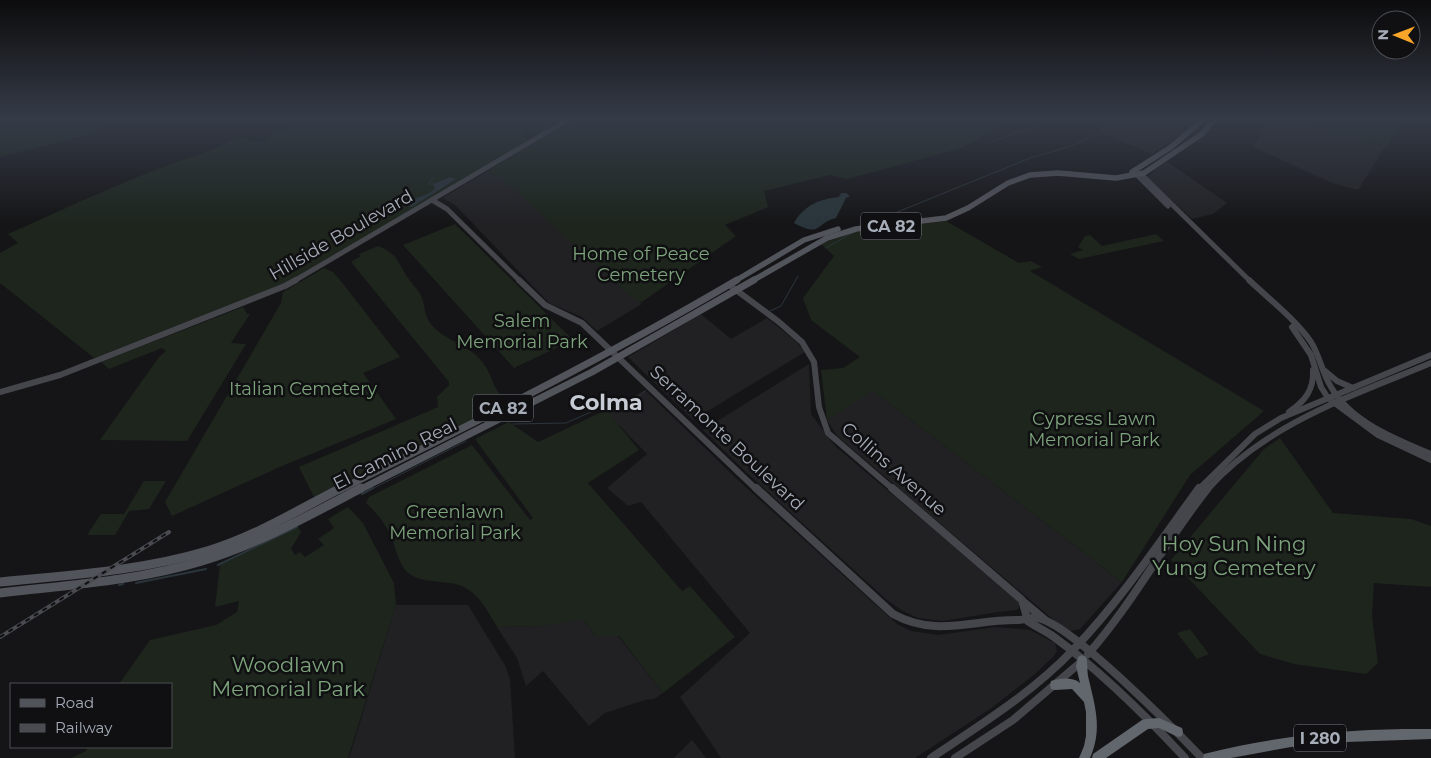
<svg xmlns="http://www.w3.org/2000/svg" width="1431" height="758" font-family="Montserrat,sans-serif">
<style>
.built{fill:#212124}
.green{fill:#1d251d}
.water{fill:#2a353b}
.lines{fill:none;stroke-linecap:round;stroke-linejoin:round}
.stream-far1{stroke:#2a353b;stroke-width:1}
.stream{stroke:#2a353b;stroke-width:2}
.secondary-far2{stroke:#44464c;stroke-width:5}
.secondary-far1{stroke:#44464c;stroke-width:6}
.secondary{stroke:#44464c;stroke-width:8}
.primary-far2{stroke:#52545b;stroke-width:5.5}
.primary-far1{stroke:#52545b;stroke-width:7}
.primary{stroke:#52545b;stroke-width:9}
.highway{fill:#62666d;fill-rule:evenodd}
.rail-casing{stroke:#494b51;stroke-width:4}
.rail{stroke:#101012;stroke-width:2;stroke-dasharray:5;stroke-linecap:butt}
.labels{text-anchor:middle;dominant-baseline:central;stroke-width:5;stroke-linejoin:round;paint-order:stroke}
.shield{fill:#101012;stroke:#797e86;stroke-width:1}
.shield-label{font-size:16px;font-weight:bold;fill:#a6adb8}
.street-label{font-size:18px;fill:#a6adb8;stroke:#101012}
.park-label{font-size:18px;fill:#7da47c;stroke:#101012}
.near-park-label{font-size:21px;fill:#7da47c;stroke:#101012}
.district-label{font-size:22px;font-weight:bold;fill:#c7cbd3;stroke:#101012}
</style>
<rect width="100%" height="100%" fill="#151517"/>
<g class="built">
<polygon points="1093,118 1199,118 1194,126 1152,154 1107,135 1102,131 1102,126"/>
<polygon points="1266,118 1292,118 1385,147 1358,190 1332,183 1254,147"/>
<polygon points="1166,161 1227,203 1213,214 1192,219 1147,177"/>
<polygon points="486,172 500,177 642,304 597,331 582,317 549,303 455,205 442,198"/>
<polygon points="701,314 731,339 767,318 797,342 805,352 693,420 628,357"/>
<polygon points="809,364 811,414 835,446 1017,600 1020,605 1017,610 998,612 943,621 918,618 903,611 887,600 746,472 703,430"/>
<polygon points="645,390 739,481 897,624 911,631 938,635 996,627 1030,630 1055,643 1057,651 1054,656 1035,674 990,709 915,758 721,758 680,697 750,633 641,502 628,506 607,488 647,454 606,412"/>
<polygon points="872,390 1122,582 1080,629 1070,631 1062,627 837,436 827,420"/>
<polygon points="396,605 468,605 506,667 510,680 515,758 349,758"/>
<polygon points="574,619 583,619 595,636 618,636 663,693 654,699 645,700 605,713 589,726 543,671 526,686 517,658 497,627 542,626"/>
<polygon points="692,740 706,758 674,758"/>
</g>
<g class="green">
<polygon points="0,118 125,118 79,137 0,157"/>
<path d="M343,118H484V126L497,118H567L539,134L530,131L522,135L530,140L284,284L94,358L0,283V253L18,243L8,234C75,204 144,171 212,150C222,147 229,138 240,138C247,137 251,142 258,142L304,120L317,126Z"/>
<polygon points="575,118 1015,118 962,148 847,179 830,175 764,191 768,207 725,225 736,236 642,302 636,301 500,177 486,172"/>
<polygon points="1313,118 1402,118 1388,147 1313,125 1316,120"/>
<polygon points="946,221 1019,263 1031,261 1042,267 1030,271 1264,411 1190,475 1122,582 873,391 827,420 821,370 843,368 860,357 811,320 803,298 834,256 821,244 852,232"/>
<polygon points="455,224 573,340 514,368 403,245"/>
<polygon points="1156,234 1164,241 1079,259 1070,254 1083,250 1078,247 1085,236 1090,235 1102,246"/>
<path d="M378,246C399,255 396,260 408,278C412,284 418,289 421,296C425,304 424,313 429,321C440,339 463,342 478,357C486,365 491,376 494,385C497,391 503,398 507,404L314,497L299,467L438,407L437,397L449,385V382L351,262L361,256L359,254Z"/>
<polygon points="324,268 333,272 341,281 400,357 363,373 396,419 282,466 172,516 165,502 281,303 283,292"/>
<polygon points="243,307 247,314 250,314 231,343 246,344 187,441 100,440 159,357 166,351 162,348 109,369 101,362"/>
<path d="M606,410L639,450L588,483L682,591L690,586L735,637L663,693L619,636H595L583,619L542,626L497,627C489,614 482,599 469,590C451,577 425,587 407,572C398,563 395,545 390,534C384,522 376,512 366,503L369,497L472,445L530,520L533,518L475,439L509,422L538,442Z"/>
<polygon points="1280,438 1333,513 1411,519 1431,526 1431,587 1374,583 1372,616 1378,663 1366,674 1294,664 1260,654 1171,560 1264,449"/>
<polygon points="144,481 166,481 149,509 129,511 115,535 87,535 101,514 124,514"/>
<polygon points="348,507 363,523 394,583 396,605 348,758 71,758 86,751 88,747 171,747 171,684 119,684 150,640 216,625 237,612 239,601 215,607 220,565 298,527 301,532 291,549 295,555 300,552 305,557 324,545 318,539 334,528 328,519"/>
<polygon points="1190,629 1209,654 1197,659 1177,633"/>
</g>
<g class="water">
<path d="M450,177L456,179L412,207L402,205C409,198 424,198 435,189L433,184Z"/>
<path d="M841,193H846L850,196L846,198L836,218C815,223 822,238 794,223C804,205 820,199 839,197Z"/>
</g>
<g class="lines">
<g class="stream-far1">
<polyline points="1092,118 1108,136"/>
<polyline points="993,141 1059,118"/>
<polyline points="428,184 433,178"/>
<polyline points="429,184 433,184"/>
<polyline points="868,224 1030,158 1072,146 1102,131"/>
<polyline points="826,248 852,233"/>
<polyline points="770,311 781,306 798,276"/>
<polyline points="513,424 566,423 609,404 639,396 645,391"/>
<polyline points="370,490 466,441"/>
</g>
<g class="stream">
<polyline points="362,494 373,488"/>
<polyline points="218,565 297,527"/>
<polyline points="136,583 206,569"/>
<polyline points="119,585 123,584"/>
</g>
<g class="secondary-far2">
<polyline points="1133,171 1168,206"/>
<polyline points="1136,173 1141,174 1250,281"/>
<polyline points="432,200 447,209 520,281"/>
<polyline points="294,281 571,118"/>
</g>
<g class="secondary-far1">
<polyline points="519,280 545,305 582,323 757,490"/>
<path d="M1249,280C1268,298 1296,320 1311,342C1320,356 1322,373 1331,387C1351,422 1395,439 1431,454"/>
<polyline points="732,287 779,322 802,342 814,362 819,407 828,433 894,490"/>
<polyline points="1292,327 1311,355 1321,387 1328,398 1378,435 1431,460"/>
<polyline points="1325,371 1337,381 1353,388"/>
<polyline points="0,392 60,375 285,286 296,280"/>
<path d="M1289,412C1305,401 1314,390 1313,370"/>
<polyline points="1198,490 1255,434 1281,418 1431,355"/>
<path d="M1207,490C1265,424 1352,396 1431,363"/>
</g>
<g class="secondary">
<path d="M756,488L893,614C937,638 973,619 1019,620C1025,620 1032,617 1038,618C1071,624 1175,730 1202,758"/>
<polyline points="892,488 1022,600 1028,621"/>
<polyline points="1025,603 1044,619"/>
<path d="M1028,621C1036,627 1046,631 1054,637C1102,672 1145,715 1185,758"/>
<path d="M1088,654C1133,603 1165,542 1208,488"/>
<path d="M931,758C980,725 1032,693 1073,650C1120,601 1159,543 1199,488"/>
<polyline points="955,758 1013,720 1081,662"/>
</g>
<g class="primary-far2">
<polyline points="1132,172 1171,147 1205,118"/>
<polyline points="735,281 804,240 838,229"/>
<polyline points="752,281 827,238 856,229 946,218 968,208 1008,183 1030,175 1058,173 1116,178 1144,173 1202,134 1215,118"/>
</g>
<g class="primary-far1">
<path d="M339,490C474,423 608,356 737,280"/>
<polyline points="359,490 592,372 754,280"/>
</g>
<g class="primary">
<path d="M0,582C69,575 140,571 207,551C254,537 298,510 341,488"/>
<path d="M0,593C68,585 137,581 202,561C258,544 310,515 361,488"/>
</g>
<g class="highway">
<path d="M1082,655L1086,657C1088,662 1087,669 1088,676C1095,706 1103,729 1090,758H1079L1084,746L1086,736V712L1084,702L1072,689L1055,690L1051,689L1050,685L1051,681C1060,678 1073,677 1080,683L1076,666L1078,657Z"/>
<polygon points="1159,718 1182,728 1183,732 1182,736 1178,737 1159,728 1148,729 1106,758 1092,758 1093,754 1142,720 1146,719"/>
<path d="M1403,729H1431V739L1347,742L1291,747L1231,758H1203L1204,754L1208,753C1272,737 1337,730 1403,729Z"/>
</g>
<g class="rail-casing">
<polyline id="rail" points="0,637 169,532"/>
</g>
<use href="#rail" class="rail"/>
</g>
<linearGradient id="sky" x2="0" y2="1"><stop stop-color="#0c0c0d"/><stop offset="0.53" stop-color="#353b47"/><stop offset="1" stop-color="#353b47" stop-opacity="0"/></linearGradient>
<rect width="1431" height="224" fill="url(#sky)"/>
<g class="labels">
<g class="shield">
<rect x="861" y="212.5" width="60" height="27" rx="4"/>
<rect x="473" y="394.5" width="60" height="27" rx="4"/>
<rect x="1294" y="724.5" width="52" height="27" rx="4"/>
</g>
<g class="shield-label">
<text x="891" y="226">CA 82</text>
<text x="503" y="408">CA 82</text>
<text x="1320" y="738">I 280</text>
</g>
<g class="street-label">
<text transform="translate(341 235) rotate(-30)">Hillside Boulevard</text>
<text transform="translate(727 438) rotate(43)">Serramonte Boulevard</text>
<text transform="translate(395 454) rotate(-27)">El Camino Real</text>
<text transform="translate(894 469) rotate(41)">Collins Avenue</text>
</g>
<g class="park-label">
<text x="641" y="254">Home of Peace<tspan x="641" dy="21">Cemetery</tspan></text>
<text x="522" y="321">Salem<tspan x="522" dy="21">Memorial Park</tspan></text>
<text x="303" y="389">Italian Cemetery</text>
<text x="1094" y="419">Cypress Lawn<tspan x="1094" dy="21">Memorial Park</tspan></text>
<text x="455" y="512">Greenlawn<tspan x="455" dy="21">Memorial Park</tspan></text>
</g>
<g class="near-park-label">
<text x="1234" y="543">Hoy Sun Ning<tspan x="1234" dy="24">Yung Cemetery</tspan></text>
<text x="288" y="664">Woodlawn<tspan x="288" dy="24">Memorial Park</tspan></text>
</g>
<g class="district-label">
<text x="606" y="402">Colma</text>
</g>
</g>
<rect x="10" y="683" width="162" height="65" fill="#101012" stroke="#4c4f54"/>
<rect x="20" y="699" width="25" height="8" fill="#52545b" stroke="#4c4f54"/>
<text x="55" y="708" font-size="15" fill="#a6adb8">Road</text>
<rect x="20" y="724" width="25" height="8" fill="#494b51" stroke="#4c4f54"/>
<text x="55" y="733" font-size="15" fill="#a6adb8">Railway</text>
<g transform="translate(1396 35) rotate(271)"><circle r="24" fill="#101012" stroke="#4c4f54"/>
<path d="M0-4L9 19L0 12L-9 19Z" fill="#f9a52a"/>
<text y="-8" font-size="14" font-weight="bold" text-anchor="middle" fill="#a6adb8">N</text>
</g>
</svg>
